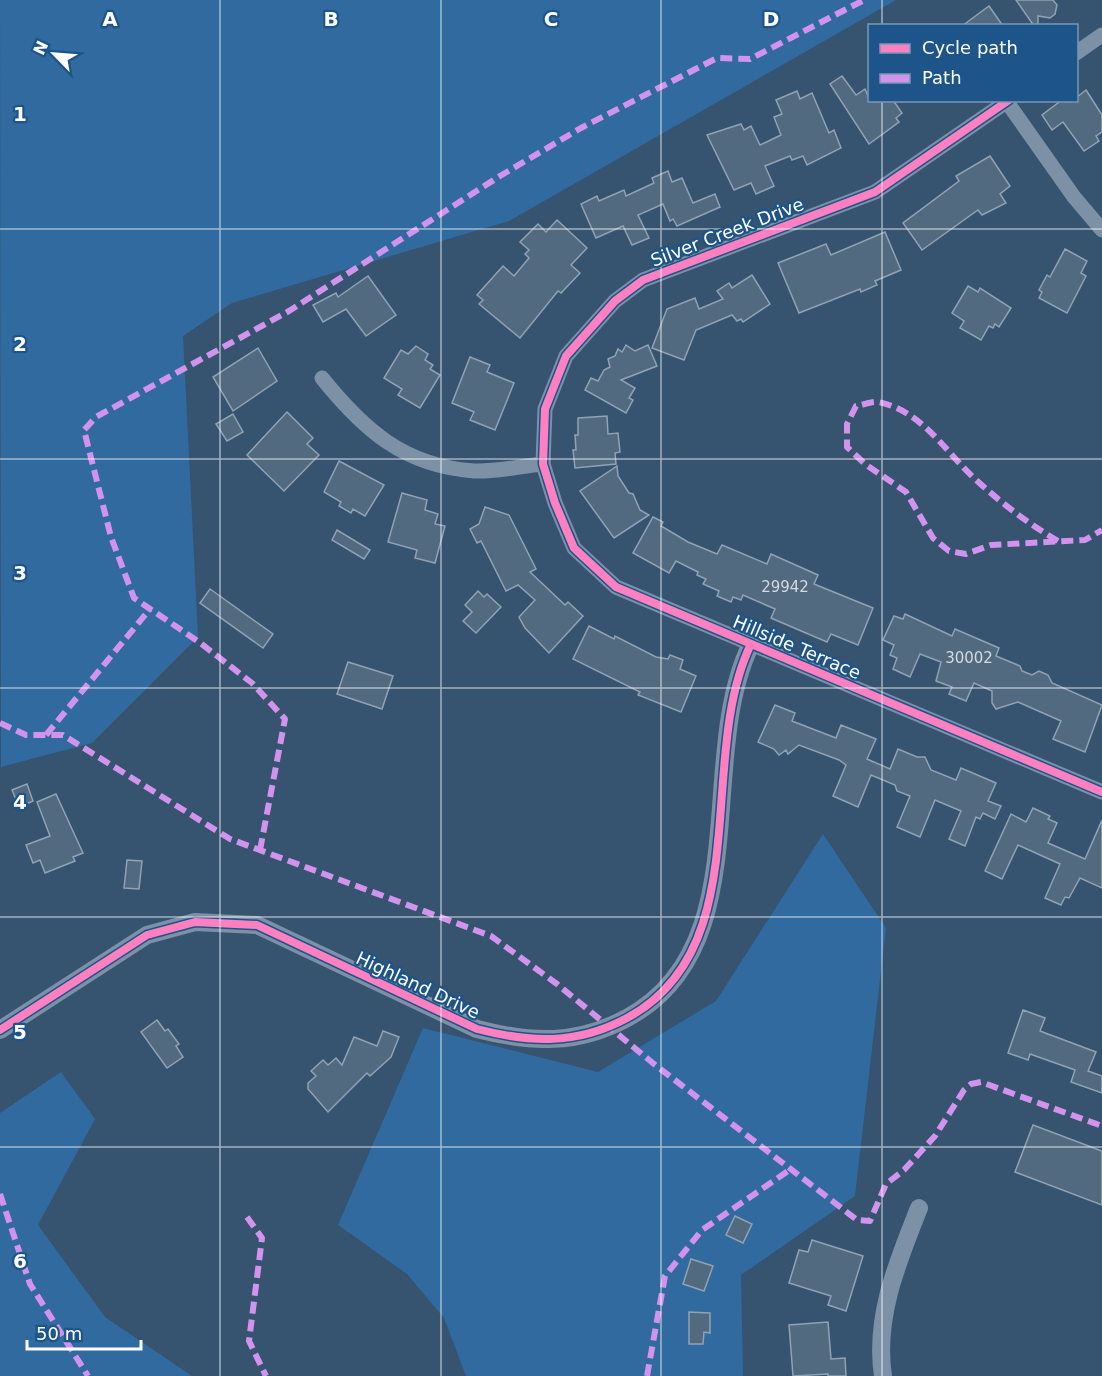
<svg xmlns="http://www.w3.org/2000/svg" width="1102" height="1376" font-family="'DejaVu Sans',sans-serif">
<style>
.green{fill:#316a9f}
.building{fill:#526a80;stroke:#91a2b3;stroke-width:1.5}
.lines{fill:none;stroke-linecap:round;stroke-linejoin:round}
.minor{stroke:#7d91a6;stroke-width:15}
.tertiary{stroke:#7d91a6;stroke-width:18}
.quiet{stroke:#d193ec;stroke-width:6;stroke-dasharray:12 6;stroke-linecap:butt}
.cycleway-casing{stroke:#1d5489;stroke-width:11}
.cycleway{stroke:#ff80c0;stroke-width:8}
.grid{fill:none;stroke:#fff;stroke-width:1.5;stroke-opacity:0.55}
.labels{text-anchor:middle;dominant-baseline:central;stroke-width:4.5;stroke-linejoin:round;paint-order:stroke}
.number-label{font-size:15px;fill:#d4dadf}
.street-label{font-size:18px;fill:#fff;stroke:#1d5489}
.grid-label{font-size:20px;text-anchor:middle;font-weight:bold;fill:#fff;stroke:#1d5489;stroke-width:4.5;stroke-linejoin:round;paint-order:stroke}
</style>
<rect width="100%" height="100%" fill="#365370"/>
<g class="green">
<polygon points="0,0 896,0 509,221 232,303 183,336 198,637 92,743 1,767"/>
<polygon points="823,834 886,928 855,1196 741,1275 743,1376 466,1376 444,1318 407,1274 338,1225 423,1028 598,1072 716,1001"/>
<polygon points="61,1072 95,1119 38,1225 105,1317 192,1376 0,1376 0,1113"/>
</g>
<g class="building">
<polygon points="1016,0 1053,0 1057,5 1055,14 1050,18 1038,16 1038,26 1034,26"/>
<polygon points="989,6 1003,26 962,26"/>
<polygon points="842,76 856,95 865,89 870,100 893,100 902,113 896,118 899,122 869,144 830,84"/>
<polygon points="1086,90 1102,115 1102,132 1096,136 1099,141 1084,151 1063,122 1052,130 1042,115 1062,100 1077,100 1077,97"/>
<polygon points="797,91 800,99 812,93 829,133 834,130 841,148 807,165 803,156 792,160 790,156 765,166 774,186 756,194 751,183 734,190 707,135 741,124 744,130 751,126 760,145 781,135 774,117 782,114 776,100"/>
<polygon points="990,156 1010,186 1000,194 1006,203 982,215 978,210 922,250 903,223 959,181 956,176"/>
<polygon points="668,171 672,182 682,178 693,203 715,194 720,207 677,226 673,219 670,221 663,204 638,215 649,238 632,245 623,226 596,238 581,204 597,196 599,201 624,190 626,196 654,183 652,178"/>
<polygon points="557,220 587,248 571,265 580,273 561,293 558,291 520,338 479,304 483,300 477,295 503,266 514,276 529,258 525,254 529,250 520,242 538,224 546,232"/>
<polygon points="885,232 901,270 875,281 877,285 861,292 860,289 799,313 778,263 826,244 831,255"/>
<polygon points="1065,249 1087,261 1081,273 1086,276 1067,313 1039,298 1042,292 1039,290 1047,275 1050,277"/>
<polygon points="752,275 770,304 743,322 741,319 737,321 732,315 696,330 684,360 652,348 667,309 695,298 699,309 723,299 717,291 729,283 732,288"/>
<polygon points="368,276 396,315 366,336 346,309 323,322 313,305 336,293 338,297"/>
<polygon points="968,286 978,292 980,288 1011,308 999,327 995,324 993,328 989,326 981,340 960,328 964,321 952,313"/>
<polygon points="626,345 635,351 648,345 657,366 621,380 635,388 629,398 633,400 626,413 585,390 591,378 598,381 604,370 610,367 608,359 615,356 618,349 622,352"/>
<polygon points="416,346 428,354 425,360 433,365 430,369 440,375 420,408 398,395 402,389 384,378 401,350 408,354"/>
<polygon points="258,348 277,381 233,411 213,377"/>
<polygon points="470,357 490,365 487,372 514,383 495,430 470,420 474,412 452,403"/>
<polygon points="287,412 313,438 307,444 319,455 284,491 247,455"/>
<polygon points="233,414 243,432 227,441 216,424"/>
<polygon points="607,416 608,434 618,433 620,452 615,453 616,464 575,468 573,450 576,450 575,435 578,435 578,418"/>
<polygon points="339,461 384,485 365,516 353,509 351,513 339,506 341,502 324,492"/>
<polygon points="617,466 618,476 629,493 633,494 640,510 649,515 614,538 580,491"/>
<polygon points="402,493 427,500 425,510 438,514 435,524 445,526 435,563 415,558 417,550 388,542"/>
<polygon points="485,507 509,515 536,569 530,572 565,605 568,602 583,616 549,653 525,628 519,617 535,600 518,585 506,591 481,541 477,543 470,529 479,524"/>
<polygon points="653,517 663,522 661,526 688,542 717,554 722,545 767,564 771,554 818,575 814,584 873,608 858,645 831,634 827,642 771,618 775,609 743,595 741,600 733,597 731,602 717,596 719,591 703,584 706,579 697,575 698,572 676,561 669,573 633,553"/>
<polygon points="337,530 370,550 364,559 332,540"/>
<polygon points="210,589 273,634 263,648 200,603"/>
<polygon points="478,591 484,597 487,594 501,607 476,633 463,621 472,612 465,605"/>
<polygon points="905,614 952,636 955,629 999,648 996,656 1020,666 1022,671 1032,675 1039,671 1048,675 1052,683 1102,705 1085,752 1053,739 1061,721 1018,702 996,709 992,703 992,691 974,683 966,701 949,694 952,687 936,681 941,662 920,654 910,677 893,669 897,658 890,655 894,645 883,640 894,616 903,619"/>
<polygon points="589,626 614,639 615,636 656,657 668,659 670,655 683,660 680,669 696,676 681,712 638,695 640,692 573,659"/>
<polygon points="348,662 393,676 382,709 337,694"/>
<polygon points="775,705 795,713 792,721 836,738 841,725 876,739 867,759 890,769 898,749 917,757 925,757 931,770 956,780 961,768 996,783 988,801 1001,806 995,819 983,813 980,819 976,817 965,846 949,839 961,811 935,800 920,837 897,827 910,796 897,791 895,785 871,775 858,807 833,796 846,765 839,760 799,745 788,754 786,750 779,755 774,749 758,742"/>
<polygon points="27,784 33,801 19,807 12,790"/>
<polygon points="56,794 83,853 73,857 75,861 45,873 40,860 33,863 26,845 50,836 37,802"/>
<polygon points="1033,808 1050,816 1048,819 1057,823 1048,843 1085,859 1102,820 1102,888 1080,878 1069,898 1065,897 1061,905 1045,898 1060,864 1018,845 1002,879 985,871 1011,814 1026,822"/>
<polygon points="127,860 142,861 139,889 124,888"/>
<polygon points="1023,1010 1045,1018 1040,1031 1096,1052 1088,1071 1102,1076 1102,1093 1071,1082 1075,1070 1030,1054 1028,1060 1008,1053"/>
<polygon points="157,1020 165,1031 168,1029 179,1044 176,1046 183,1057 167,1068 141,1032"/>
<polygon points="383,1031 399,1037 391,1057 370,1076 367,1073 328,1112 308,1089 308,1083 316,1076 311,1071 323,1060 328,1065 336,1058 342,1065 354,1037 377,1046"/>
<polygon points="1033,1125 1102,1151 1102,1205 1015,1172"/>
<polygon points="735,1216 752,1224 743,1243 726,1235"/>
<polygon points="812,1240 863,1256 846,1311 828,1305 831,1296 789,1283 799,1250 808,1252"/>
<polygon points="691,1259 713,1266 704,1291 683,1284"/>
<polygon points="689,1312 710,1313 710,1333 704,1332 703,1344 689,1344"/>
<polygon points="828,1322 831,1359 845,1358 846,1376 828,1376 828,1374 793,1376 789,1325"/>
</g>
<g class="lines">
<g class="minor">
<polyline points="1076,53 1102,35"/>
<polyline points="1009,100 875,192 643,280 615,301 566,356 545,409 543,464 555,503 574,548 616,587 1102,792"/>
<polyline points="1007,102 1074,197 1102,230"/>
<path d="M322,378C364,430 404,466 474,471C496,472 521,466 543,464"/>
</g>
<g class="tertiary">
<path d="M0,1030L147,935L195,922L257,925L477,1029C531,1043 577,1045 627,1018C759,947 695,759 751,644"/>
<path d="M883,1376C874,1317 898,1261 919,1208"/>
</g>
<g class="quiet">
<path d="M1058,541C1027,523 1000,502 974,478C945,451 921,410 878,402C872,401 863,405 856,406L847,424V447L865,464L906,492L933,538L949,551L966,554L991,545L1085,540L1102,530"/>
<polyline points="0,723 26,735 63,735 230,839 491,936 557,984 654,1064 857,1220 870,1221 886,1184 904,1170 935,1136 964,1090 971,1084 981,1082 1102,1126"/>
<polyline points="46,735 150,609"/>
<polyline points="260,850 285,719 252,683 199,642 134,598 111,537 84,430 96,417 289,311 500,176 581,128 717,58 750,59 864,0"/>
<polyline points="0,1194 30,1284 88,1376"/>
<polyline points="247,1217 262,1238 249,1341 266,1376"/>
<polyline points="647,1376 665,1276 702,1230 791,1169"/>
</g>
<g class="cycleway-casing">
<g id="cycleway">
<polyline points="1009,100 875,192 643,280 615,301 566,356 545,409 543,464 555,503 574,548 616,587 1102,792"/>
<path d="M0,1030L147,935L195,922L257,925L477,1029C531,1043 577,1045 627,1018C759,947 695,759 751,644"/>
</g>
</g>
<use href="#cycleway" class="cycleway"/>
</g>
<path class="grid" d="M220,0V1376M441,0V1376M661,0V1376M882,0V26M882,100V1376M0,229H1102M0,459H1102M0,688H1102M0,917H1102M0,1147H1102"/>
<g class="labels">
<g class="number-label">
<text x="785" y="587">29942</text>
<text x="969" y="658">30002</text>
</g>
<g class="street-label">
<text transform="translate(727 232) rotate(-21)">Silver Creek Drive</text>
<text transform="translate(797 647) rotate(23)">Hillside Terrace</text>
<text transform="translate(418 985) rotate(25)">Highland Drive</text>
</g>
</g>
<g class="grid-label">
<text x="110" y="26">A</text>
<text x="331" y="26">B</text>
<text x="551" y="26">C</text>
<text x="771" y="26">D</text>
<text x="20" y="121">1</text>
<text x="20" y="351">2</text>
<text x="20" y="580">3</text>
<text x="20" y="809">4</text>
<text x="20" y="1039">5</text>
<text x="20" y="1268">6</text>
</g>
<rect x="868" y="24" width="210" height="78" fill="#1d5489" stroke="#7798b8" stroke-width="1.5"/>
<rect x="880" y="44" width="30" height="9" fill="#ff80c0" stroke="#7798b8" stroke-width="1.5"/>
<text x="922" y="54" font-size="18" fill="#ffffff">Cycle path</text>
<rect x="880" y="74" width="30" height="9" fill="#d193ec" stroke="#7798b8" stroke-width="1.5"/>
<text x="922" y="84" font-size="18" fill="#ffffff">Path</text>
<g transform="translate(54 54) rotate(295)" stroke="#1d5489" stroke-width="4.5" paint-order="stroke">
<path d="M0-4.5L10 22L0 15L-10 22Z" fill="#ffffff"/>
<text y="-9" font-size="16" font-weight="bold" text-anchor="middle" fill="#ffffff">N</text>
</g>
<path d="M27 1340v9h114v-9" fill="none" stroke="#ffffff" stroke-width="3"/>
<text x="36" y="1340" font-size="18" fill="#ffffff" stroke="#1d5489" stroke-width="4.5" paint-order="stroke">50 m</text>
</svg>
